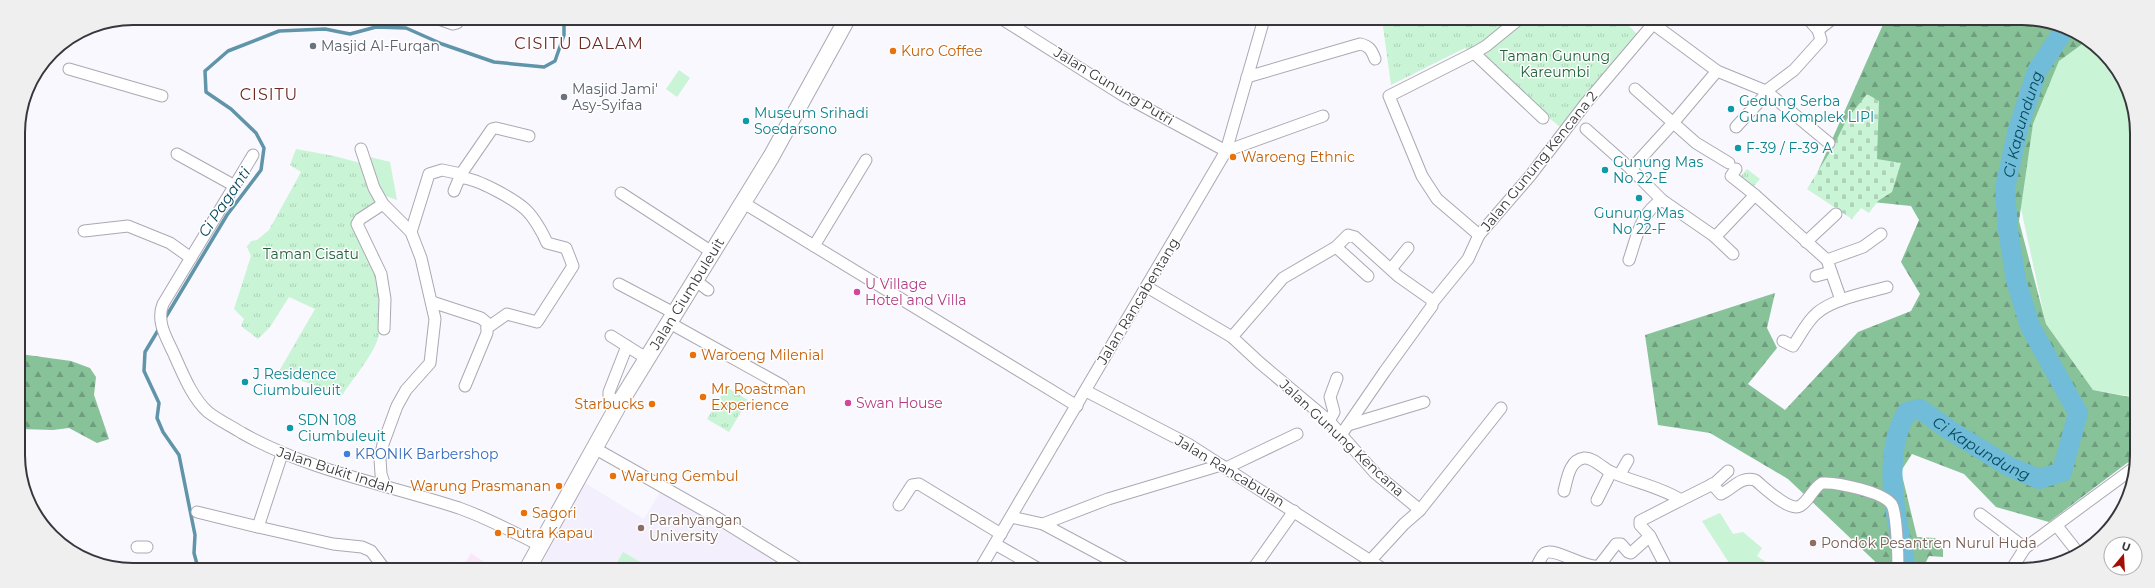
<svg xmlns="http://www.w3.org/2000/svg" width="2155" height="588" font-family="Montserrat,sans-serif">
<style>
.commercial{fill:#fae8fa}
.built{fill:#f3effd}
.green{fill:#c9f4d5}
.forest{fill:url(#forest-firs)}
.cemetery{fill:url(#cemetery-stones)}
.park{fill:url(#park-tufts)}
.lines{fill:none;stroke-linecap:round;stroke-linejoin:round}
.stream{stroke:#6094a9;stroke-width:3.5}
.river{stroke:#71bcd9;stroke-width:20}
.street-casing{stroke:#aca8b3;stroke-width:13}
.secondary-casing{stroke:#aca8b3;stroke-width:18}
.street{stroke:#fff;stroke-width:11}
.secondary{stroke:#fff;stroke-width:16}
.worship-dot{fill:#6b7280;stroke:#fff;stroke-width:1.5}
.food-dot{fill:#e8710a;stroke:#fff;stroke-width:1.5}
.culture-dot{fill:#0f9aa8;stroke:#fff;stroke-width:1.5}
.hotel-dot{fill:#d1479c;stroke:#fff;stroke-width:1.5}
.shop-dot{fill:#3f7fe0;stroke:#fff;stroke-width:1.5}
.education-dot{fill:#8d6e63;stroke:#fff;stroke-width:1.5}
.labels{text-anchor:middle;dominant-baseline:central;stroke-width:3;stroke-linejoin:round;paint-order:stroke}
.worship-label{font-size:14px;fill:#5b616d;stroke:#fff;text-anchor:start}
.food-label{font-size:14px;fill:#c56008;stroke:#fff;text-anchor:start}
.park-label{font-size:14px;fill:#21623b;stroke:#fff}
.street-label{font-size:14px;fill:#37363a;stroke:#fff}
.culture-label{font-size:14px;fill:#0d838f;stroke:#fff;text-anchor:start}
.hotel-label{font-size:14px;fill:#b23c85;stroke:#fff;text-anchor:start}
.shop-label{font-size:14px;fill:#366cbe;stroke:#fff;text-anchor:start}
.education-label{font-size:14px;fill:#785e54;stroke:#fff;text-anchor:start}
.water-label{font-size:15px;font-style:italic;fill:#07495e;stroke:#fff}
.quarter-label{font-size:16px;letter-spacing:1px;fill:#6e2921;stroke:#fff}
.rim{fill:none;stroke:#37363a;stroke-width:2}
</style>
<defs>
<pattern id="forest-firs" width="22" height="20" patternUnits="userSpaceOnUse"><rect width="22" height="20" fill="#87c299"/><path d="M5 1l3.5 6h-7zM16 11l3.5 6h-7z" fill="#6f9e7e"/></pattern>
<pattern id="cemetery-stones" width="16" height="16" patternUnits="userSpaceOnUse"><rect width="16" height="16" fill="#c9f4d5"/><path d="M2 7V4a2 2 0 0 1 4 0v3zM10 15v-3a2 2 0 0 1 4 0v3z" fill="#add2b8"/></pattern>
<pattern id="park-tufts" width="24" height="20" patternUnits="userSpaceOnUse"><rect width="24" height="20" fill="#c9f4d5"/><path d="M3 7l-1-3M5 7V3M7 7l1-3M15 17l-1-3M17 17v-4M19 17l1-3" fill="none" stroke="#add2b8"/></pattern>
</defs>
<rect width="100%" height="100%" fill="#f9f8fe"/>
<polygon class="commercial" points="471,553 493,568 449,568 453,561 463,567"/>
<polygon class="built" points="585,483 644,519 660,492 740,537 785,568 534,568"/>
<g class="green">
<polygon points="2080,39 2104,52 2135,110 2135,397 2093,390 2046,324 2020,204 2033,124 2059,61"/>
<polygon points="679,70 690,78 677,97 666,89"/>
<polygon points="370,157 390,162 397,200 380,194"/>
<polygon points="1720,513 1733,534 1743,532 1762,548 1757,556 1776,569 1733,569 1702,521"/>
<polygon points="1360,561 1373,569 1355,569"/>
</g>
<g class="forest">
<polygon points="1885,20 2045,20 2085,42 2059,61 2033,124 2019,221 2046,324 2093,390 2135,398 2135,457 2049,522 1996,507 1964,474 1912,454 1901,471 1917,537 1935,538 1943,547 1943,557 1929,556 1922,570 1884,570 1788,479 1710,433 1658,425 1645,335 1775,293 1767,328 1777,348 1748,384 1785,410 1858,332 1911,311 1920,294 1901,262 1919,220 1911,206 1863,201 1811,187"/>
<polygon points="20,354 71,361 90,368 96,377 94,395 109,439 97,443 69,428 53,430 20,429"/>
</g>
<polygon class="cemetery" points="1867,94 1879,101 1877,159 1901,163 1892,192 1878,201 1869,213 1861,208 1852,219 1807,189 1833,147 1847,119"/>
<g class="park">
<polygon points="1382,19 1623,20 1638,35 1560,127 1465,48 1391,85"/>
<path d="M296,149L334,156L364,164L379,203L359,213C370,253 394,309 374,348C365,365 351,381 341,397L323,388L278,373L315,309L289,297L270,327L258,339L241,326L244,319L234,309L251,256L247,247L251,241L257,240L269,230L301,172L290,165Z"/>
<polygon points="1747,169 1760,179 1752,188 1740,177"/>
<polygon points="726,387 748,400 729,432 707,419"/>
<polygon points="623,552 651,568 614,568"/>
</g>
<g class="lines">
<g class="stream">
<polyline points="164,320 227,215 261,170 264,148 256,133 231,109 206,92 205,71 228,51 279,31 325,29 350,34 376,27 406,28 442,44 494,62 544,67 555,61 564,35 564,22 558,19"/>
<polyline points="160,327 145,352 144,371 159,403 157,418 163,432 179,455 195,535 194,553 198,568"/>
</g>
<path class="river" id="s1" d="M1904,570L1905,563C1896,517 1881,456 1907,412L1920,409L1951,431L2010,467L2039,479L2062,472L2078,413L2030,326L2016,280L2008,230L2005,188L2018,129L2037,71L2064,30"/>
<g class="street-casing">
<g id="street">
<polyline points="436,18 453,24 457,23 459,18"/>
<polyline points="1002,19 1124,96 1226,151 1323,116"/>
<polyline points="1648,20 1717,71 1766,91 1829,143"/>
<polyline points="1818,30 1831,20"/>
<polyline points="1474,53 1543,118"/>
<polyline points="69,69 162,96"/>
<path d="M1247,77L1360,44C1370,46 1372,51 1375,59"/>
<polyline points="1635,89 1696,143 1729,163"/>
<polyline points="1766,91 1794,70 1821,40 1818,30 1809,20"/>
<polyline points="1736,127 1768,92"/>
<polyline points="1586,129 1631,169 1673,123 1717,71"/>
<polyline points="361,149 374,188 383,204 411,232 421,258 435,319 430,363 406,390 397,406 383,444 380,459 381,474 385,486"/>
<polyline points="177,154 235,186"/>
<path d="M253,155L163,304C156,321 166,337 173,352C182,372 192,398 208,412C218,420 231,426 242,433C309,471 386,484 459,508C487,518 514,532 541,546"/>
<polyline points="1631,169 1662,200 1714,236 1718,234 1755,195 1827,260 1841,300"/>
<polyline points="1736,169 1731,176 1755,195"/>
<path d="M463,178C478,179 514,199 525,209C533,216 543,233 547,243L566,248L573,266L537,322L507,314L487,328"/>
<polyline points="454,191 461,174"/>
<polyline points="621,193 712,252"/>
<polyline points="742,202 1077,406"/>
<polyline points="383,204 360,219 357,224 381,274 385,299 384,329"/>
<polyline points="84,231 128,226 170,243 191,258"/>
<polyline points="411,232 429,174 442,170 461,174 492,129 496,128 529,136"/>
<polyline points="1479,235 1437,199 1422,176 1389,96 1474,53 1486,46 1518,20"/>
<polyline points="1714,236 1733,254"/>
<polyline points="1806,242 1836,214"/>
<polyline points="814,246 866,160"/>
<polyline points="1336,247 1368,276"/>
<path d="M1629,260C1637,237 1640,213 1662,200"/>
<polyline points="1827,260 1863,247 1881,234"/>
<polyline points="1391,269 1408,248"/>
<polyline points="1816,276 1831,272"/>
<polyline points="695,280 708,290"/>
<polyline points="619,284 674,313"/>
<polyline points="1147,287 1232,337 1260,363 1329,421 1375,473 1420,510"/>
<polyline points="432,302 481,318 487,323 487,333 465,386"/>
<polyline points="1433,302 1468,259 1479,235 1530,176 1586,103 1653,24"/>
<polyline points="668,322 783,386"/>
<polyline points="611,336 646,358"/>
<polyline points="1232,337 1283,278 1336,247 1348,235 1355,237 1398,276 1432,300 1432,306 1385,371 1341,435"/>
<path d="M1783,341L1793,346C1800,336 1807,321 1817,313C1833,299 1866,293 1887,287"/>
<polyline points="1086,391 1188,444 1383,569"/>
<polyline points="619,404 609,396 609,392 627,346"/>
<polyline points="1329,421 1334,412 1330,397 1337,378"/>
<polyline points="1348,425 1424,402"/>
<polyline points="596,449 716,517 798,568"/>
<polyline points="1226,468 1297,434"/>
<polyline points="1620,474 1628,460"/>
<path d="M1712,484L1721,494C1733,489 1740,476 1755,480C1764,487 1789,512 1800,506C1809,501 1813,488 1822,483C1837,482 1884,492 1892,505C1897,515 1898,557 1898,570"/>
<path d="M1564,491C1567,480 1569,460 1584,458C1592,457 1602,467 1609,471C1632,482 1659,486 1681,500L1640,521V525L1650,536L1667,569"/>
<polyline points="1597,500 1611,472"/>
<polyline points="1681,500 1715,483 1728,471"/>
<polyline points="899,505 912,485 919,484 1001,534"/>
<polyline points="197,512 258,527 282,454"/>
<polyline points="1980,514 2025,548"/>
<polyline points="1011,517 1043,524 1127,569"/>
<polyline points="1043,524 1108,499 1221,465"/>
<polyline points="2057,526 2079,554"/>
<polyline points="258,527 333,544 362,547 371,551 384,568"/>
<polyline points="995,544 1039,569"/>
<polyline points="137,547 147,547"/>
<polyline points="1370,561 1404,524 1420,510 1501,408"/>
<polyline points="980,569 1226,151 1264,19"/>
<polyline points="1253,569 1294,511"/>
<path d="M1535,569C1538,565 1541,556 1545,553C1555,547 1585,569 1599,566L1616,544H1621L1628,552L1631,553L1650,536"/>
<polyline points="2011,570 2025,548 2135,467"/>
</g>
</g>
<g class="secondary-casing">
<g id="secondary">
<path id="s2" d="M528,568L619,404L771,157L847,19"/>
</g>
</g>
<use href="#street" class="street"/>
<use href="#secondary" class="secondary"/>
</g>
<g class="worship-dot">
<circle cx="313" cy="46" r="4"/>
<circle cx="564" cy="97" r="4"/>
</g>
<g class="food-dot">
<circle cx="893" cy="51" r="4"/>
<circle cx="1233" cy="157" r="4"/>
<circle cx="693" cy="355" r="4"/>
<circle cx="703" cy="397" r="4"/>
<circle cx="652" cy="404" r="4"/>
<circle cx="613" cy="476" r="4"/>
<circle cx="559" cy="486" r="4"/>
<circle cx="524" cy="513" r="4"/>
<circle cx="498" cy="533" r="4"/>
</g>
<g class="culture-dot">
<circle cx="1731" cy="109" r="4"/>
<circle cx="746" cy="121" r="4"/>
<circle cx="1738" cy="148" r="4"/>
<circle cx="1605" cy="170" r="4"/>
<circle cx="1639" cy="198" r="4"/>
<circle cx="245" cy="382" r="4"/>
<circle cx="290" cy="428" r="4"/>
</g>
<g class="hotel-dot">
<circle cx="857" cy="292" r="4"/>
<circle cx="848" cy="403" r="4"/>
</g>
<circle class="shop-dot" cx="347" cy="454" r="4"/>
<g class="education-dot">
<circle cx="641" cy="528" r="4"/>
<circle cx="1813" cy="543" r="4"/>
</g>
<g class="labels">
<g class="worship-label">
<text x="321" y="46">Masjid Al-Furqan</text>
<text x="572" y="89">Masjid Jami'<tspan x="572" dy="16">Asy-Syifaa</tspan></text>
</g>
<g class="food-label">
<text x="901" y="51">Kuro Coffee</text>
<text x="1241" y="157">Waroeng Ethnic</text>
<text x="701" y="355">Waroeng Milenial</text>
<text x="711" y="389">Mr Roastman<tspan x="711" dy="16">Experience</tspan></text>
<text x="644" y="404" text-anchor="end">Starbucks</text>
<text x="621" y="476">Warung Gembul</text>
<text x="551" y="486" text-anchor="end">Warung Prasmanan</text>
<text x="532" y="513">Sagori</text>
<text x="506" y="533">Putra Kapau</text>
</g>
<g class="park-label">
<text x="1555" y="56">Taman Gunung<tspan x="1555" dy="16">Kareumbi</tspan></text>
<text x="311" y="254">Taman Cisatu</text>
</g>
<g class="street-label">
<text transform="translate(1114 86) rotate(31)">Jalan Gunung Putri</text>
<text transform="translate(1539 161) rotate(-51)">Jalan Gunung Kencana 2</text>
<text stroke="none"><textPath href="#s2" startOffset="317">Jalan Ciumbuleuit</textPath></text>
<text transform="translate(1138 301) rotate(-59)">Jalan Rancabentang</text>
<text transform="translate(1342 438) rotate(43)">Jalan Gunung Kencana</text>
<text transform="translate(336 470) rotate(18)">Jalan Bukit Indah</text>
<text transform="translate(1230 471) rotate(31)">Jalan Rancabulan</text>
</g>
<g class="culture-label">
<text x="1739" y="101">Gedung Serba<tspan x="1739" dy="16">Guna Komplek LIPI</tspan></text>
<text x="754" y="113">Museum Srihadi<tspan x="754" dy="16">Soedarsono</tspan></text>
<text x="1746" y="148">F-39 / F-39 A</text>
<text x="1613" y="162">Gunung Mas<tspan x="1613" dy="16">No 22-E</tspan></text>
<text x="1639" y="213" text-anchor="middle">Gunung Mas<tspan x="1639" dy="16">No 22-F</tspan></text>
<text x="253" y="374">J Residence<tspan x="253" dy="16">Ciumbuleuit</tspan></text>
<text x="298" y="420">SDN 108<tspan x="298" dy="16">Ciumbuleuit</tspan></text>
</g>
<g class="hotel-label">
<text x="865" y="284">U Village<tspan x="865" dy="16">Hotel and Villa</tspan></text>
<text x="856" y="403">Swan House</text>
</g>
<g class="shop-label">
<text x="355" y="454">KRONIK Barbershop</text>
</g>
<g class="education-label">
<text x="649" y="520">Parahyangan<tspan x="649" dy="16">University</tspan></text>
<text x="1821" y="543">Pondok Pesantren Nurul Huda</text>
</g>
<g class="water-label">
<text stroke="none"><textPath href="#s1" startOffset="705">Ci Kapundung</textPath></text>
<text transform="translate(224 202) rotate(-56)">Ci Paganti</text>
<text stroke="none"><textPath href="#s1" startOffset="248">Ci Kapundung</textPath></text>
</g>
<g class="quarter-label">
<text x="579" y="43">CISITU DALAM</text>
<text x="269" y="94">CISITU</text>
</g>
</g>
<path d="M0 0H2155V588H0ZM133 25H2022A108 108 0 0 1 2130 133V455A108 108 0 0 1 2022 563H133A108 108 0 0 1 25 455V133A108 108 0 0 1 133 25Z" fill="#efefef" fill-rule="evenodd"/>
<path class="rim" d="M133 25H2022A108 108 0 0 1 2130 133V455A108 108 0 0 1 2022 563H133A108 108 0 0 1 25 455V133A108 108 0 0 1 133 25Z"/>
<g transform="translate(2123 556) rotate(18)"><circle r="19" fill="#ffffff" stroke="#afafb0"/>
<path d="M0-3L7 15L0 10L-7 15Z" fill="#a30d04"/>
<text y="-6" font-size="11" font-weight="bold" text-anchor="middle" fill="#37363a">U</text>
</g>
</svg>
